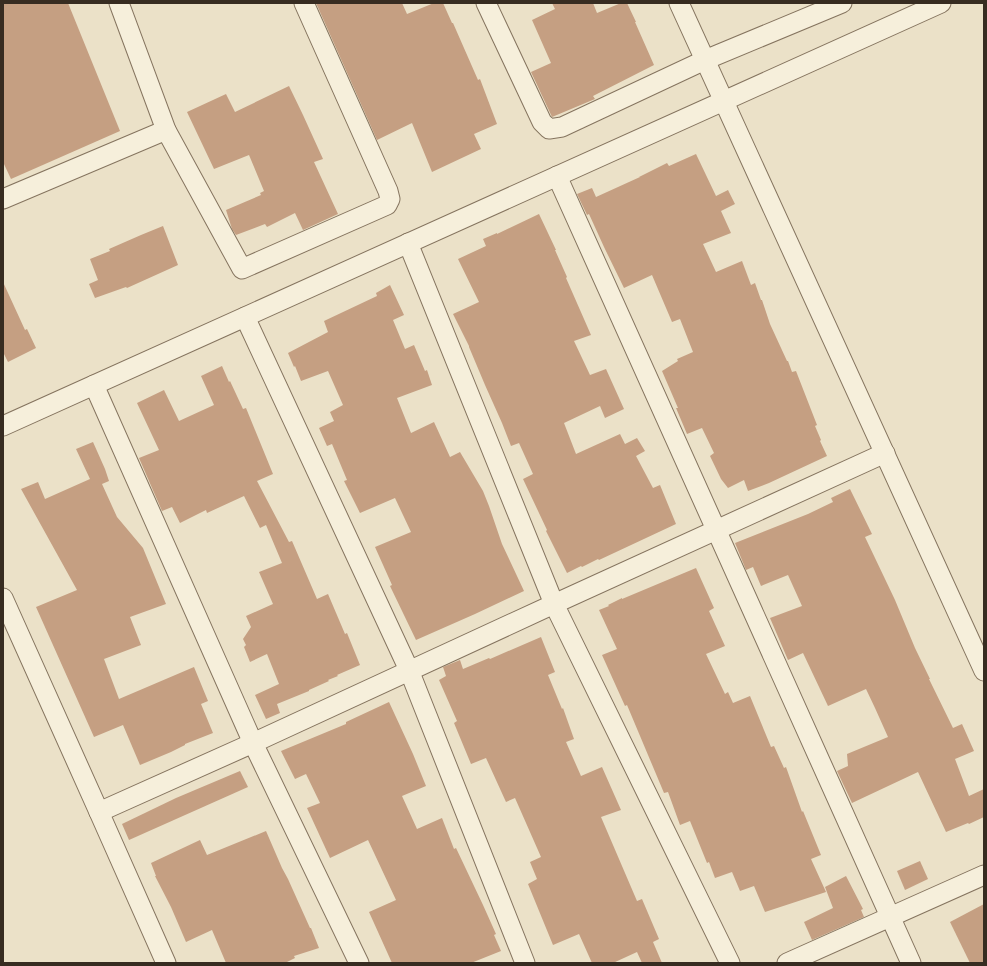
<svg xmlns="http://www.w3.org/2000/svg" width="987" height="966" font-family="Bitter,serif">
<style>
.building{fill:#c59f82}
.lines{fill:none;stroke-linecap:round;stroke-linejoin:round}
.minor-casing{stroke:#85745f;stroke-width:21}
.minor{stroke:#f6efdb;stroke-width:19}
</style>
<rect width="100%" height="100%" fill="#ebe1c8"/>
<g class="building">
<polygon points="3,3 68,3 120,131 11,179 3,162"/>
<polygon points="316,3 402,3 407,14 434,3 443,3 452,23 453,23 478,80 480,79 497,124 474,134 481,149 432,172 412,123 377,140"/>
<polygon points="552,3 593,3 597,13 621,3 627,3 636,22 635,22 654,65 593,96 595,99 552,117 531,72 551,63 532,20 555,9"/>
<polygon points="289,86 303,115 323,159 314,162 338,214 303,230 295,213 267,227 265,224 236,235 232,229 226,210 261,195 260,193 264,191 249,155 214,169 187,112 226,94 235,112"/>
<polygon points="696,154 716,196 728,190 735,204 721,211 731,233 703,244 716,272 742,261 751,285 755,283 761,300 762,300 770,324 787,361 788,361 792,372 796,371 817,425 815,426 821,440 820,441 827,456 769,483 748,491 744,480 728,488 721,479 710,456 714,453 702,428 687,434 676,408 678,408 662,371 678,361 677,359 693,352 680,319 672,322 652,275 624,288 604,247 589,214 587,215 577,194 592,188 596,197 640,177 639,177 667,163 669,166"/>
<polygon points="539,214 556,250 555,250 567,277 566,278 591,335 574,341 590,375 606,369 624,409 605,418 600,406 564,423 576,454 620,434 625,444 637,438 645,451 636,456 653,488 660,485 676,524 599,560 598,559 582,567 581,566 567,573 546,531 547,530 523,479 533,474 519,443 511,446 502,423 485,385 469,347 469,346 453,314 479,302 458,259 486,246 483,239 497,233 497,234"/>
<polygon points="163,226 178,265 127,288 126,287 95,298 89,284 98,280 90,259 110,251 109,249 141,235"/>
<polygon points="3,282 25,330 27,329 36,348 8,362 3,352"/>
<polygon points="390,285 404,315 393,320 405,349 414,345 425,371 427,370 432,385 397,398 411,433 434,422 450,457 460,452 483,491 489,506 502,544 524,591 475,614 416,640 390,586 392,585 375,547 411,532 395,498 360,513 344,481 347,480 332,444 327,446 319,428 334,421 330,412 343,405 328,371 301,381 295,366 294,367 288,353 328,332 324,321 377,296 376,293"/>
<polygon points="222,366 229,382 230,381 243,409 246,408 273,474 257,481 289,542 292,541 317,599 328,594 345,634 347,633 360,665 337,675 338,676 328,680 329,681 309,690 309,691 277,704 280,713 266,719 255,695 279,684 267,654 250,662 244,647 246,645 243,639 251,627 246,616 273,604 259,572 282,563 266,525 260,528 244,496 207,513 206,510 180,523 172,507 162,511 139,458 159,450 137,403 164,390 179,421 214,405 201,376"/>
<polygon points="93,442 105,469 109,481 102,484 117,517 143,548 166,604 130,617 141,645 104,659 119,699 194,667 208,701 201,704 213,733 185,744 185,745 171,752 140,765 123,725 94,737 36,607 77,590 21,489 38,482 45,499 90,479 76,449"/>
<polygon points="850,489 872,534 865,537 895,600 915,648 930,679 929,679 953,728 962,724 974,751 955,759 969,796 984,789 984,817 969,824 968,823 946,832 918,772 852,803 837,771 848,766 847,754 888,737 875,708 866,689 828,706 803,653 788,660 770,618 802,606 788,575 761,586 753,567 746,570 735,543 808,514 833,502 831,498"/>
<polygon points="696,568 714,608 709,611 725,646 706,654 725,694 728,692 733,703 750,696 771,747 774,746 784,768 786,767 802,812 803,811 821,855 811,859 826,892 765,912 754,886 740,891 732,872 715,878 709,862 707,863 690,821 680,825 668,792 664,793 627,705 625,706 602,655 617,649 599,610 609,606 608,605 622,598 622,599"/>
<polygon points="541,637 555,672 548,675 562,709 563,708 574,739 566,742 581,776 602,767 621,810 601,817 637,901 642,899 659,939 653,942 662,963 642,963 637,952 613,963 592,963 579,934 553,945 528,884 537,879 530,862 541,857 515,798 506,802 486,758 471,764 454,723 457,721 439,680 446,676 443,667 460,660 463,669 489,658 490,659"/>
<polygon points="389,702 413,754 426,786 402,796 417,829 442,818 454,849 456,848 483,905 496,934 494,935 501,951 471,963 392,963 369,912 396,900 368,840 330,858 307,808 320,803 306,774 295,779 281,751 346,724 346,722"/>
<polygon points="240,771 248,787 129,840 122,824 176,798"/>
<polygon points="266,831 282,868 288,879 310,928 311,928 319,948 294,956 295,958 285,963 226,963 212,930 186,942 171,907 155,876 156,876 151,863 200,840 207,855"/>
<polygon points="920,861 928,879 905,890 897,871"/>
<polygon points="846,876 863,909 861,910 864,917 812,940 804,922 833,908 825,887"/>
<polygon points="984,904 984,963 970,963 950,922"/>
</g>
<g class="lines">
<g class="minor-casing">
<g id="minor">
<polyline points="119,3 166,130 242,269 387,205 390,199 388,191 304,3"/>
<polyline points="486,3 542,122 549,129 562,127 705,60 842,3"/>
<polyline points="679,3 984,671"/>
<polyline points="557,176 911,963"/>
<polyline points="3,199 166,130"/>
<polyline points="408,243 554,604 730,963"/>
<polyline points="245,317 409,670 525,963"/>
<polyline points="94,385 253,743 359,963"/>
<polyline points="3,426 941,3"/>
<polyline points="3,598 99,812 166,963"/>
<polyline points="99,812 253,743 554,604 885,453"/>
<polyline points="787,963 984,875"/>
</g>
</g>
<use href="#minor" class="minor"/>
</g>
<rect width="987" height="966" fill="none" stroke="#372c21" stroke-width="8"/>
</svg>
